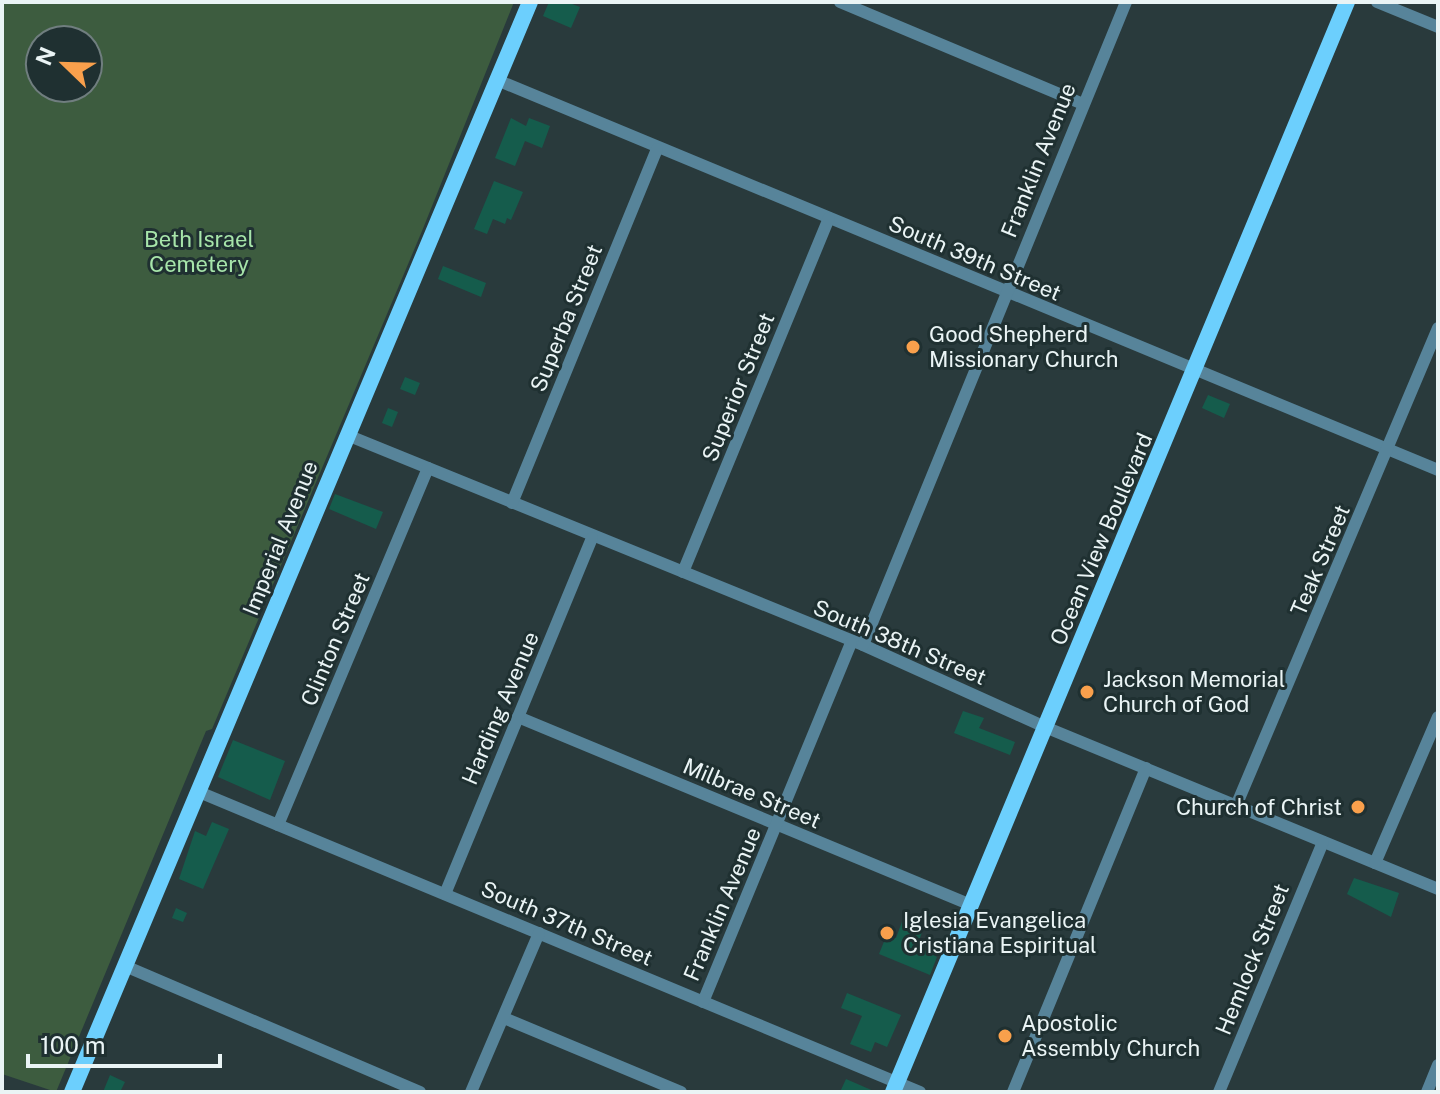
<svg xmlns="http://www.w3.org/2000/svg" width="1440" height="1094" font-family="'Public Sans',sans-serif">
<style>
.green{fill:#3d5c3f;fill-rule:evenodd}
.building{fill:#155c4c}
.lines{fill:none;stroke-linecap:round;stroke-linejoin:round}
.minor{stroke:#57849a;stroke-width:12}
.major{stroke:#6ccffd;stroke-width:16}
.poi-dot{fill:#f9a04c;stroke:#1f3031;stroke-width:3}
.labels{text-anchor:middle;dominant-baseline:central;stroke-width:6;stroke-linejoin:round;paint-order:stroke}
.street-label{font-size:22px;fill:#eaf4f5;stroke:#1f3031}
.park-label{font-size:22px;fill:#a7e5aa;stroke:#1f3031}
.poi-label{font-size:22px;fill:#eaf4f5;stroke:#1f3031;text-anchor:start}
</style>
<rect width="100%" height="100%" fill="#293a3c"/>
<path class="green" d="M2,2H514L422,231L212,729L206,731L56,1092L2,1074ZM40,40H88V88H40Z"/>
<g class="building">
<polygon points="549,2 567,2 580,7 571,28 543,16"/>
<polygon points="511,118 526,126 529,118 550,126 542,148 525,141 515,166 495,158"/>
<polygon points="494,181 523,192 511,220 507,218 505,224 493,219 487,234 474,229"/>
<polygon points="443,266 486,283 481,297 438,279"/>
<polygon points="405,377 420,383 415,395 400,389"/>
<polygon points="1208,395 1230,404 1224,418 1202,408"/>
<polygon points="388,408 398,412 392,427 382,423"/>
<polygon points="335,494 383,512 376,529 329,509"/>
<polygon points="963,711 984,718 979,728 1015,742 1010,755 954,733"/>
<polygon points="233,740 285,761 270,800 218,777"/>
<polygon points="212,822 229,829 203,889 179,879 195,831 206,836"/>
<polygon points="1354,878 1399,893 1391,917 1347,894"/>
<polygon points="176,908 187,913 183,922 172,918"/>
<polygon points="924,912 946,921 943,930 921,921"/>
<polygon points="903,919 924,927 917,946 937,957 930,975 879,954 887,934 896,938"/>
<polygon points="847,993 901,1015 887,1047 875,1042 871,1052 850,1044 862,1016 841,1008"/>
<polygon points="110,1075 125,1082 120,1092 103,1092"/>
<polygon points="846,1079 876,1092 840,1092"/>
</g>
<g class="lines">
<g class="minor">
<polyline points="840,2 1083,104"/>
<polyline points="1377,2 1438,27"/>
<polyline points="497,80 1438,470"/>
<polyline points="347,435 863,645 1045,727 1438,889"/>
<polyline points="512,503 657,149"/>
<polyline points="683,572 829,218"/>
<polyline points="863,645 1126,2"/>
<polyline points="518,717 971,905"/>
<polyline points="199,792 920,1092"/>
<polyline points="1236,806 1438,328"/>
<polyline points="278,825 428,468"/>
<polyline points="1375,863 1438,717"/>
<polyline points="445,894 592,538"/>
<polyline points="125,966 420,1092"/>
<polyline points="703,1002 851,643"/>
<polyline points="504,1018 681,1092"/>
<polyline points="471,1092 539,933"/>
<polyline points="1013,1092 1146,768"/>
<polyline points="1219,1092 1323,842"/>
<polyline points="1427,1092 1438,1065"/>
</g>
<g class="major">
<polyline points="72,1092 530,2"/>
<polyline points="893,1092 1347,2"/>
</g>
</g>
<g class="poi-dot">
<circle cx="913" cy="347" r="8"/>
<circle cx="1087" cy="692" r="8"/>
<circle cx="1358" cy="807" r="8"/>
<circle cx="887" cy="933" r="8"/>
<circle cx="1005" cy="1036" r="8"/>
</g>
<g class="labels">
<g class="street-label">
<text transform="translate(1038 160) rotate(-68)">Franklin Avenue</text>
<text transform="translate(975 258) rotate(23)">South 39th Street</text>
<text transform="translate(566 318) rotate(-68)">Superba Street</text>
<text transform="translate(738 387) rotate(-68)">Superior Street</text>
<text transform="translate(280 538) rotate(-68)">Imperial Avenue</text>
<text transform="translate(1101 539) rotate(-67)">Ocean View Boulevard</text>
<text transform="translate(1320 560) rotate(-67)">Teak Street</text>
<text transform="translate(335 639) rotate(-67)">Clinton Street</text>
<text transform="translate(900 642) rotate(23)">South 38th Street</text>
<text transform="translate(500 708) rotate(-67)">Harding Avenue</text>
<text transform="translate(752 793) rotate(23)">Milbrae Street</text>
<text transform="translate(722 904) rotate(-67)">Franklin Avenue</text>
<text transform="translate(567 923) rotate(23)">South 37th Street</text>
<text transform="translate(1252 959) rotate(-68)">Hemlock Street</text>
</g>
<g class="park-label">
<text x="199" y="239">Beth Israel<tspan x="199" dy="25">Cemetery</tspan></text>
</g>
<g class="poi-label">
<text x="929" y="334">Good Shepherd<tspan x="929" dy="25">Missionary Church</tspan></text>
<text x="1103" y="679">Jackson Memorial<tspan x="1103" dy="25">Church of God</tspan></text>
<text x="1342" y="807" text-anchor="end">Church of Christ</text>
<text x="903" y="920">Iglesia Evangelica<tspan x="903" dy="25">Cristiana Espiritual</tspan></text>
<text x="1021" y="1023">Apostolic<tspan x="1021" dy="25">Assembly Church</tspan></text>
</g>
</g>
<rect width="1440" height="1094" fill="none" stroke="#eaf4f5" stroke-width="8"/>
<g transform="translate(64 64) rotate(293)"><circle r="38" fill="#1f3031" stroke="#707e7f" stroke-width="2"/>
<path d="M0-6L14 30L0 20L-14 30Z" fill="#f9a04c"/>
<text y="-12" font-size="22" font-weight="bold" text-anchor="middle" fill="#eaf4f5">N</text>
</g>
<path d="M28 1054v12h192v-12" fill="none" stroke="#eaf4f5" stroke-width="4"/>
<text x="40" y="1054" font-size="24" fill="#eaf4f5" stroke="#1f3031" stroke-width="6" paint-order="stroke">100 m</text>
</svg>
